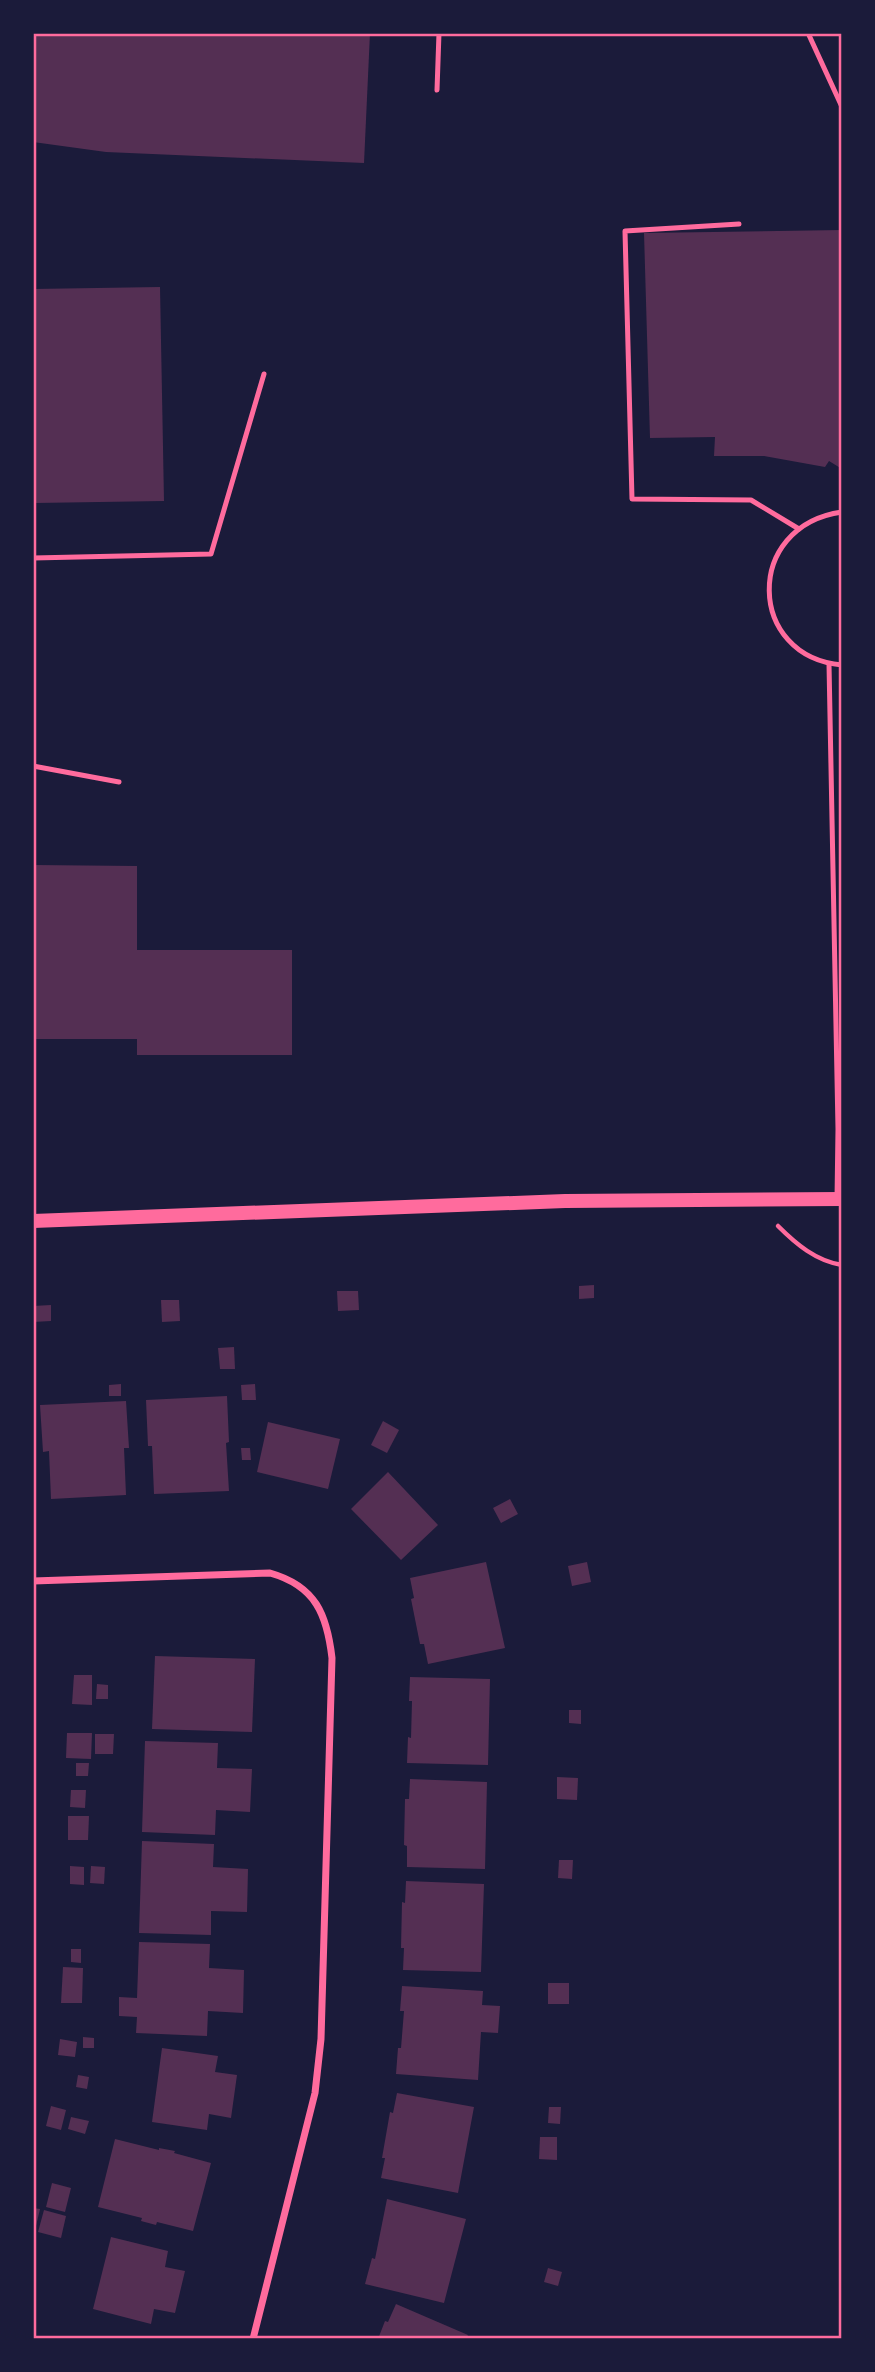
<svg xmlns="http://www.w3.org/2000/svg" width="875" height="2372" font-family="Barlow,sans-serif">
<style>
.building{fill:#542f53}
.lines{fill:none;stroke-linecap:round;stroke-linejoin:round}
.path{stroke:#ff6b9d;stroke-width:4.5}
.service{stroke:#ff6b9d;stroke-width:5}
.minor{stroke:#ff6b9d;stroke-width:7}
.secondary{stroke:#ff6b9d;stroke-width:14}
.neatline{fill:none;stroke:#ff6b9d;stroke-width:2.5}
</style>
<rect width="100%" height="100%" fill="#1b1b3a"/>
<g class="building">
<polygon points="33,33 370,33 364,163 106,152 33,142"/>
<polygon points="842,230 842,469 829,461 825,467 764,456 714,456 715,437 650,438 644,233"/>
<polygon points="160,287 164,501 35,503 33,289"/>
<polygon points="33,865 137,866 137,950 292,950 292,1055 137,1055 137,1039 33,1039"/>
<polygon points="594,1285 594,1298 579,1299 579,1286"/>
<polygon points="337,1291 358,1291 359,1310 338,1311"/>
<polygon points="161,1300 179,1300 180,1321 162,1322"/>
<polygon points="51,1305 51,1321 33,1322 33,1306"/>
<polygon points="234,1347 235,1369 220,1369 218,1348"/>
<polygon points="121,1384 121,1396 109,1396 109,1385"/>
<polygon points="255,1384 256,1400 242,1400 241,1385"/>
<polygon points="227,1396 229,1442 226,1443 229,1491 154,1494 152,1446 148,1446 146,1400"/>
<polygon points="126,1401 129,1448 124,1448 126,1495 51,1499 49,1451 43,1452 40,1405"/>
<polygon points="383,1421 399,1430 387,1453 371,1445"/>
<polygon points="268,1422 340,1439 328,1489 257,1472"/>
<polygon points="241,1448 250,1448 251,1460 242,1460"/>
<polygon points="388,1472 438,1525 401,1560 351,1509"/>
<polygon points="510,1499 518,1514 501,1523 493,1508"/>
<polygon points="486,1562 505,1648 428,1664 424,1644 420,1644 411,1599 414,1598 410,1578"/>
<polygon points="587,1562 591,1582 572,1586 568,1566"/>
<polygon points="155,1656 255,1659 252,1732 152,1729"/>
<polygon points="74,1675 92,1675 92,1705 72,1704"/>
<polygon points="410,1677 490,1679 488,1765 407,1763 408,1737 411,1738 412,1701 409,1701"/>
<polygon points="97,1684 108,1685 108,1699 96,1699"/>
<polygon points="569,1710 581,1710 581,1724 569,1723"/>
<polygon points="67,1733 92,1733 91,1759 66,1758"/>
<polygon points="95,1734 114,1734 113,1754 95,1754"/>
<polygon points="145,1741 218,1743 217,1768 252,1769 250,1812 216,1810 215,1835 142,1832"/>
<polygon points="76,1763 89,1763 88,1776 76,1776"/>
<polygon points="557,1777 578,1778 577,1800 557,1799"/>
<polygon points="410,1779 487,1782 485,1869 407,1867 407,1846 404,1845 405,1799 409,1799"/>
<polygon points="71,1790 86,1790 85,1808 70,1807"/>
<polygon points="68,1816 89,1816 88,1840 68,1840"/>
<polygon points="142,1841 214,1844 213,1867 248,1869 247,1912 211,1911 211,1935 139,1933"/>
<polygon points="559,1860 573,1860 572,1879 558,1878"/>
<polygon points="70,1866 84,1867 84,1885 70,1884"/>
<polygon points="91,1866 105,1867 104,1884 90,1883"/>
<polygon points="406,1881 484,1884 481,1972 403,1970 404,1948 401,1948 402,1902 405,1903"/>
<polygon points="139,1942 210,1944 209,1968 244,1970 243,2013 208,2011 207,2036 136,2033 137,2017 119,2016 119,1997 137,1998"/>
<polygon points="71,1949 81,1949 81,1963 71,1962"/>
<polygon points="63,1967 83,1968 82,2003 61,2003"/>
<rect x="548" y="1983" width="21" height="21"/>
<polygon points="402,1986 483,1991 482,2005 500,2006 498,2033 481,2032 478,2080 396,2074 398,2048 401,2048 404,2011 400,2011"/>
<polygon points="83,2037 94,2038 94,2048 83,2048"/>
<polygon points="60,2039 77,2042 75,2057 58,2055"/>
<polygon points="162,2048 218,2056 215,2072 237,2075 231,2118 209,2114 207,2130 152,2122"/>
<polygon points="78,2075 89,2077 87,2089 76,2087"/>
<polygon points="397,2093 474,2107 458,2193 381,2178 385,2158 382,2158 390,2112 393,2113"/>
<polygon points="51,2106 66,2110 61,2130 46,2126"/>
<polygon points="549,2107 561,2107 560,2124 548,2123"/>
<polygon points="71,2117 89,2121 85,2134 68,2129"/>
<polygon points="540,2137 557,2137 557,2160 539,2159"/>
<polygon points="115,2139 159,2150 159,2148 175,2151 174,2153 211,2163 193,2231 157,2222 156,2225 141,2221 142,2218 98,2207"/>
<polygon points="52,2183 71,2188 65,2212 46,2207"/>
<polygon points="387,2199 466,2219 444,2303 365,2284 372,2258 375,2259"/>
<polygon points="33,2208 40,2209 36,2226 33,2225"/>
<polygon points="44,2210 66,2216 61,2238 38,2232"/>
<polygon points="111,2237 168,2251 165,2267 185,2271 175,2313 154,2309 151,2324 93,2309"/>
<polygon points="548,2268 562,2272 558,2286 544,2282"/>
<polygon points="396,2304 468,2335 466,2339 378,2339 385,2321 388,2322"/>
</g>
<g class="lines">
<path class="path" d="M778,1226C796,1244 816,1261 842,1265"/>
<g class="service">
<polyline points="808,33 842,107"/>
<polyline points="437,90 439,33"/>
<polyline points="739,224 625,231 632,499 751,500 799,529"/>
<path d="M842,512C743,526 747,657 842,665"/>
<polyline points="33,558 211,554 264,374"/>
<polyline points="829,664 838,1129 837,1199"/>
<polyline points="33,766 119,782"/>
</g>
<path class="minor" d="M33,1581L270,1573C316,1586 327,1615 332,1658L321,2039L315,2093L253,2339"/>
<polyline class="secondary" points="33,1221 565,1201 842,1199"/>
</g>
<rect width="875" height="2372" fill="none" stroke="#1b1b3a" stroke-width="70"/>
<rect x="35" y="35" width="805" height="2302" class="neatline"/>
</svg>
